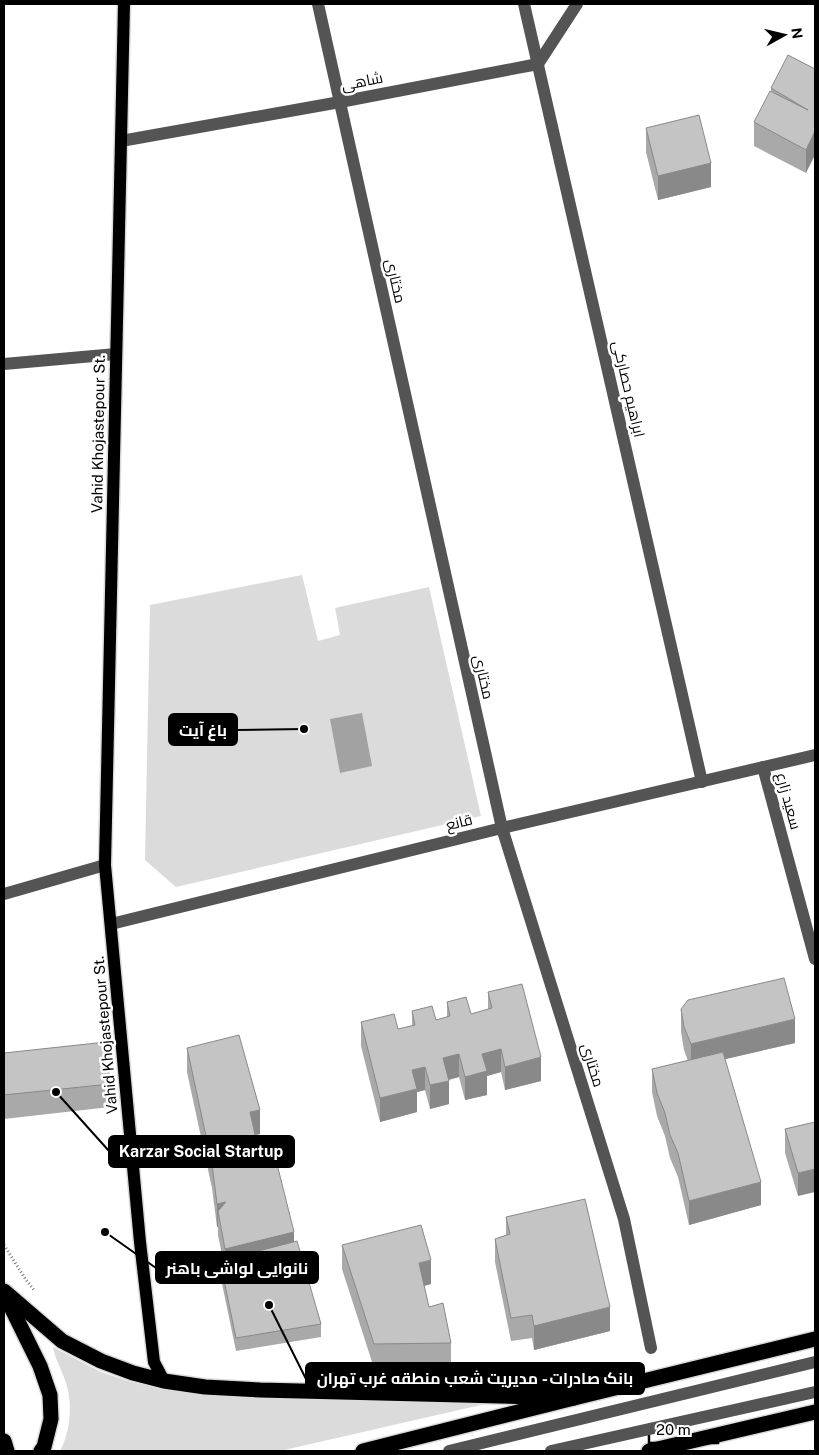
<svg xmlns="http://www.w3.org/2000/svg" width="819" height="1455" font-family="'Public Sans',Cairo,sans-serif">
<style>
.green{fill:#dbdbdb}
.water{fill:#a2a2a2}
.lines{fill:none;stroke-linecap:round;stroke-linejoin:round}
.major-casing{stroke:#dbdbdb;stroke-width:15}
.highway-casing{stroke:#dbdbdb;stroke-width:18}
.path{stroke:#767676;stroke-width:3;stroke-dasharray:1 2.5;stroke-linecap:butt}
.minor{stroke:#545454;stroke-width:12}
.major{stroke:#000;stroke-width:12}
.highway{stroke:#000;stroke-width:15}
.wall{fill:#a9a9a9}
.shaded-wall{fill:#898989}
.building{fill:#c4c4c4;stroke:#898989}
.labels{text-anchor:middle;dominant-baseline:central;stroke-width:5;stroke-linejoin:round;paint-order:stroke}
.street-label{font-size:15px;fill:#000;stroke:#fff}
.leader{fill:none;stroke:#000;stroke-width:2}
.callout-dot{fill:#000;stroke:#fff;stroke-width:2}
.callout{fill:#000;stroke:#000;stroke-width:2}
.callout-label{font-size:16px;text-anchor:middle;font-weight:bold;fill:#fff}
</style>
<rect width="100%" height="100%" fill="#fff"/>
<g class="green">
<polygon points="302,575 318,641 340,635 335,608 429,587 481,816 176,887 145,860 150,605"/>
<path d="M53,1347L101,1372L131,1382L162,1389L288,1399L485,1404L280,1451H60C71,1430 73,1402 65,1380C61,1368 55,1359 53,1347Z"/>
</g>
<polygon class="water" points="362,713 372,766 340,773 330,719"/>
<g class="lines">
<g class="major-casing">
<polyline id="major" points="124,4 105,865 140,1242 154,1362 164,1381"/>
</g>
<g class="highway-casing">
<g id="highway">
<polyline points="4,1291 62,1341 101,1361 133,1373 164,1381 205,1387 260,1390 574,1398"/>
<polyline points="6,1297 40,1366 50,1395 51,1419 44,1447 41,1451"/>
<polyline points="4,1441 7,1451"/>
<polyline points="363,1451 574,1398 815,1339"/>
<polyline points="649,1451 815,1412"/>
</g>
</g>
<polyline class="path" points="4,1245 26,1280 34,1290"/>
<g class="minor">
<polyline points="318,4 502,828 624,1219 651,1348"/>
<polyline points="524,4 702,782"/>
<polyline points="121,141 340,102 538,64 577,4"/>
<polyline points="4,364 116,354"/>
<polyline points="763,767 815,959"/>
<polyline points="4,894 105,865"/>
<polyline points="111,924 502,828 815,755"/>
<polyline points="449,1451 815,1362"/>
<polyline points="551,1451 815,1392"/>
</g>
<use href="#major" class="major"/>
<use href="#highway" class="highway"/>
</g>
<g class="wall">
<polygon points="815,69 806,173 754,146 754,122 771,92 771,88"/>
<polygon points="646,128 711,187 658,200 646,152"/>
<polygon points="488,992 541,1081 505,1090 501,1072 487,1076 487,1095 465,1100 459,1077 449,1080 449,1104 430,1109 425,1090 417,1092 417,1112 380,1122 361,1046 361,1022 398,1029 412,1026 412,1011 436,1020 447,1017 447,1002 471,1014 488,1009"/>
<polygon points="681,1009 795,1043 725,1059 761,1205 689,1225 678,1177 670,1158 665,1136 657,1116 652,1092 652,1069 688,1061 684,1050 681,1032"/>
<polygon points="187,1048 260,1134 255,1135 256,1139 294,1242 321,1324 321,1337 236,1351 220,1274 220,1261 223,1260 218,1235 218,1227 217,1227 212,1188 187,1072"/>
<polygon points="4,1053 110,1084 110,1107 4,1119"/>
<polygon points="815,1122 798,1196 785,1153 785,1129"/>
<polygon points="506,1217 610,1331 534,1350 532,1338 511,1341 495,1262 495,1239 506,1235"/>
<polygon points="342,1245 431,1284 424,1286 429,1307 451,1343 451,1367 374,1368 342,1269"/>
</g>
<g class="shaded-wall">
<polygon points="815,131 815,155 806,173 806,150"/>
<polygon points="711,163 711,187 658,200 658,176"/>
<polygon points="795,1019 795,1043 691,1067 691,1044"/>
<polygon points="501,1049 501,1072 487,1076 487,1095 465,1100 465,1077 482,1054"/>
<polygon points="459,1054 459,1077 443,1081 443,1058"/>
<polygon points="541,1057 541,1081 505,1090 505,1067"/>
<polygon points="425,1067 425,1090 417,1092 417,1112 380,1122 380,1098 412,1070"/>
<polygon points="449,1081 449,1104 430,1109 430,1085"/>
<polygon points="260,1110 260,1134 250,1136 250,1112"/>
<polygon points="815,1169 815,1192 798,1196 798,1173"/>
<polygon points="761,1182 761,1205 689,1225 689,1201"/>
<polygon points="226,1202 218,1211 218,1227 217,1227 217,1204"/>
<polygon points="294,1232 294,1255 225,1273 225,1249"/>
<polygon points="431,1260 431,1284 419,1287 419,1263"/>
<polygon points="610,1307 610,1331 534,1350 534,1326"/>
</g>
<g class="building">
<polygon points="788,55 815,69 815,131 806,150 754,122 770,91 808,110 771,88"/>
<polygon points="699,115 711,163 658,176 646,128"/>
<polygon points="784,978 795,1019 691,1044 684,1027 681,1009 688,1000"/>
<polygon points="522,984 541,1057 505,1067 501,1049 482,1054 487,1071 465,1077 459,1054 443,1058 449,1081 430,1085 425,1067 412,1070 417,1089 380,1098 361,1022 394,1014 398,1029 415,1025 412,1011 432,1006 436,1020 450,1016 447,1002 466,997 471,1014 492,1008 488,992"/>
<polygon points="239,1035 260,1110 250,1112 256,1139 270,1136 294,1232 225,1249 218,1211 226,1202 217,1204 212,1164 187,1048"/>
<polygon points="106,1042 110,1084 4,1095 4,1053"/>
<polygon points="723,1052 761,1182 689,1201 678,1153 670,1135 665,1113 657,1093 652,1069"/>
<polygon points="815,1122 815,1169 798,1173 785,1129"/>
<polygon points="585,1199 610,1307 534,1326 532,1315 511,1318 495,1239 510,1234 506,1217"/>
<polygon points="421,1225 431,1260 419,1263 429,1307 443,1303 451,1343 374,1344 342,1245"/>
<polygon points="297,1241 321,1324 236,1338 220,1261"/>
</g>
<g class="labels">
<g class="street-label">
<text transform="translate(362 81) rotate(-11)">شاهی</text>
<text transform="translate(396 281) rotate(77)">مختاری</text>
<text transform="translate(629 389) rotate(77)">ابراهیم حصارکی</text>
<text transform="translate(98 434) rotate(-89)">Vahid Khojastepour St.</text>
<text transform="translate(484 677) rotate(77)">مختاری</text>
<text transform="translate(789 801) rotate(75)">سعید زارع</text>
<text transform="translate(459 822) rotate(-14)">قانع</text>
<text transform="translate(105 1035) rotate(-95)">Vahid Khojastepour St.</text>
<text transform="translate(593 1065) rotate(73)">مختاری</text>
</g>
</g>
<path class="leader" d="M304 729L237 730M56 1092L109 1151M105 1232L156 1268M269 1305L306 1379"/>
<g class="callout-dot">
<circle cx="304" cy="729" r="5"/>
<circle cx="56" cy="1092" r="5"/>
<circle cx="105" cy="1232" r="5"/>
<circle cx="269" cy="1305" r="5"/>
</g>
<g class="callout">
<rect x="169" y="714" width="68" height="31" rx="5"/>
<rect x="109" y="1136" width="185" height="31" rx="5"/>
<rect x="156" y="1252" width="162" height="31" rx="5"/>
<rect x="306" y="1363" width="338" height="31" rx="5"/>
</g>
<g class="callout-label">
<text x="203" y="736">باغ آیت</text>
<text x="201" y="1157">Karzar Social Startup</text>
<text x="237" y="1274">نانوایی لواشی باهنر</text>
<text x="475" y="1384">بانک صادرات - مدیریت شعب منطقه غرب تهران</text>
</g>
<rect width="819" height="1455" fill="none" stroke="#000000" stroke-width="10"/>
<g transform="translate(784 35) rotate(82)" stroke="#ffffff" stroke-width="4" paint-order="stroke">
<path d="M0-4L9 19L0 12L-9 19Z" fill="#000000"/>
<text y="-8" font-size="14" font-weight="bold" text-anchor="middle" fill="#000000">N</text>
</g>
<path d="M649 1435v8h69v-8" fill="none" stroke="#000000" stroke-width="2.5"/>
<text x="656" y="1435" font-size="15" fill="#000000" stroke="#ffffff" stroke-width="4" paint-order="stroke">20 m</text>
</svg>
